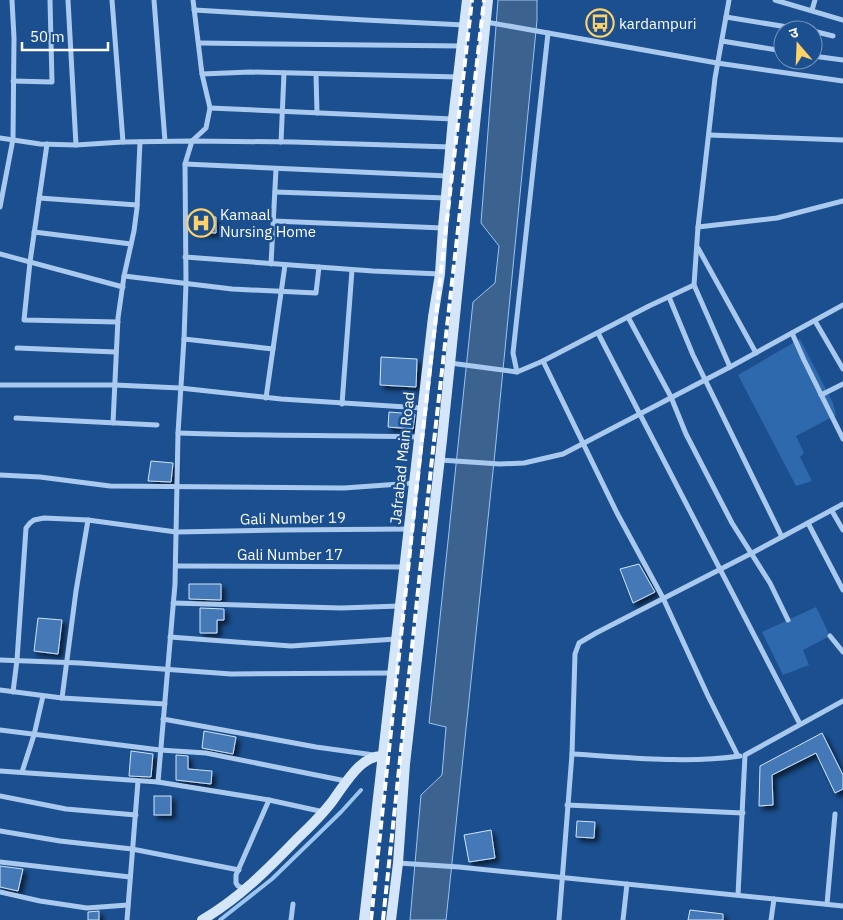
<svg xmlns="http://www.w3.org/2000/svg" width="843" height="920" font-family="'IBM Plex Sans','Noto Sans Devanagari',sans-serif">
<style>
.green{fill:#2e69ad}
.water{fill:#3c6290;stroke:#9cc4f0}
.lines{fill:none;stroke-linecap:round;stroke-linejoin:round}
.stream{stroke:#9cc4f0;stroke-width:4}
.building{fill:#4478b7;stroke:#cfe3fa;filter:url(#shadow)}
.street{stroke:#a9c9ee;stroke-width:5}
.secondary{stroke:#d6e6fa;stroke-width:10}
.rail{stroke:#fff;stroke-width:4;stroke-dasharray:9 4;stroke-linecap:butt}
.labels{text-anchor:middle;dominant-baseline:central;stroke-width:5;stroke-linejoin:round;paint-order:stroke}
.poi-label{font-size:15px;fill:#fff;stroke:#1b4f8f;text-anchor:start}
.street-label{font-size:15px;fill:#fff;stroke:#1b4f8f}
</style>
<defs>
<filter id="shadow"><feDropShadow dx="4" dy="4" stdDeviation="2.5" flood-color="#0009"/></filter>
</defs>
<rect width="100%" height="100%" fill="#1b4f8f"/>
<g class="green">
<polygon points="800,339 833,403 836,415 796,436 804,453 800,457 812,481 796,486 738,375"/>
<polygon points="816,607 830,636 803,650 809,665 783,675 762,632"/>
</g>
<polygon class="water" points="498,0 537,0 537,20 495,452 446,920 410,920 421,795 442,775 446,727 429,723 473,302 495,283 499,246 481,223"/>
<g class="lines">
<polyline class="stream" points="220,920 272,879 341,812 361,790"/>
</g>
<g class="building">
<polygon points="193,216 216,217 216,233 193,232"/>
<polygon points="381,357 417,359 416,387 380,385"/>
<polygon points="389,412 415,414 413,429 388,427"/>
<polygon points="151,461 173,463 171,482 148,481"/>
<polygon points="639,564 655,592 633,603 620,569"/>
<polygon points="189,584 221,584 221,600 189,599"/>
<polygon points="200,608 224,609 224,620 217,620 217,633 200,633"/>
<polygon points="38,618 62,620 58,654 34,651"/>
<polygon points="204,731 236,737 233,754 202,748"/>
<polygon points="822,733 843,775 843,789 835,793 816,753 772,775 773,805 759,806 760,766"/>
<polygon points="131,751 153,754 151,777 129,776"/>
<polygon points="176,755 188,756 188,769 212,771 211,784 176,780"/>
<rect x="154" y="796" width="17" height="19"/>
<polygon points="577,821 595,822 594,838 576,837"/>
<polygon points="491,830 495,858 469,862 464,835"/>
<polygon points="0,866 23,869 18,891 0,887"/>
<polygon points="690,910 723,914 723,920 688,920"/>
<polygon points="99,911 99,920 88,920 88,912"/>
</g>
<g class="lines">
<g class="street">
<polyline points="68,0 76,145"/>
<polyline points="112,0 123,142"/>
<polyline points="154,0 165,141"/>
<polyline points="729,0 715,78 698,227 694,285 730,367"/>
<polyline points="775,0 843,20"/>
<polyline points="194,10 365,20 464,25"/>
<polyline points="812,10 815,0"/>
<polyline points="726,17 806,30"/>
<polyline points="486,22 717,63 843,81"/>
<polyline points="813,31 833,36"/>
<polyline points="722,41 783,51"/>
<polyline points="199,43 462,46"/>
<polyline points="813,56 843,60"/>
<polyline points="202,74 250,72 459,77"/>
<polyline points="316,74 317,113"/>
<polyline points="13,81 52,82 50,0"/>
<polyline points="210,108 453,119"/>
<polyline points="709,135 843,140"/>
<polyline points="0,138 40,144 76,145 123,142 192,141 294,142 451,147"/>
<polyline points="192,141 206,128 210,108 202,74 193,0"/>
<polyline points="281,142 284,73"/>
<polyline points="47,144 30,262 24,320 118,322"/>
<polyline points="185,164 448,176"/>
<polyline points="275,192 446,198"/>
<polyline points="39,198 137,205"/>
<polyline points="0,207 13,139 14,38 12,0"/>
<polyline points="273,221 443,228"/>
<polyline points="698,227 777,218 843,201"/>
<polyline points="34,232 131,244"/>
<polyline points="698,248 756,353"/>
<polyline points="0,254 123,287"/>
<polyline points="185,257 373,271 440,274"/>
<polyline points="271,264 276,169"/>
<polyline points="124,276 232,289 316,293 319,267"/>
<polyline points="669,297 693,355 782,537"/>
<polyline points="628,317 671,397 686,434 732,523 770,583 788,620"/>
<polyline points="815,321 843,369"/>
<polyline points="598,333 800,724"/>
<polyline points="792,333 804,360 843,439"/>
<polyline points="184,339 273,349"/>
<polyline points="17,348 116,352"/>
<polyline points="543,361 617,513 663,598 708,696 738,756"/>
<polyline points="450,363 517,372 543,361 649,306 694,285"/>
<polyline points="517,372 513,353 548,33"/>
<polyline points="0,385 115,385 180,388 281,399 422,408"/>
<polyline points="821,395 843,384"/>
<polyline points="266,398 285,265"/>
<polyline points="342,404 352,270"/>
<polyline points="16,418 157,425"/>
<polyline points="113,423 118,318 124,276 134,231 137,208 140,142"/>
<path d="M178,433C258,436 339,435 419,437"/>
<polyline points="440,460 500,464 524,463 563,454 730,367 843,305"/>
<polyline points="0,475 40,477 110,486 344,488 414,483"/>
<polyline points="832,511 843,530"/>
<polyline points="808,523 843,590"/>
<polyline points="176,566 404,567"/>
<polyline points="173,603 341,608 400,606"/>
<polyline points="830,636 843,652"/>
<polyline points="170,637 291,646 396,639"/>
<polyline points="0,660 80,663 231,674 392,673"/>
<polyline points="0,690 62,698 165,704"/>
<polyline points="13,692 17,660 26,528 30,523 34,520 44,518 88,520 176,532 282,530 409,529"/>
<polyline points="62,698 76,591 88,520"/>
<polyline points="163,719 316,747 374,755"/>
<polyline points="0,730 160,750 206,753 346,781"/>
<path d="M572,754C627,757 685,764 740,756"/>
<polyline points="0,771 158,782 269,800 324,812"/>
<polyline points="22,772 34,735 43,696"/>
<polyline points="158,782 175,584 178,433 184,339 186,283 185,164 192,141"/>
<polyline points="0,796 66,809 136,815"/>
<polyline points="567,805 743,813"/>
<polyline points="0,831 60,841 132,849 239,870"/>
<polyline points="0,862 130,877"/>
<polyline points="398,863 459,867 843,906"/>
<polyline points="246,889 238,886 236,883 236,875 269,800"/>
<polyline points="0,892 40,901 87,908 128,905"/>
<polyline points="738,895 745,755 843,701"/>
<polyline points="827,904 835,814"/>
<polyline points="127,920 138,781"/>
<polyline points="291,920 293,904"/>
<polyline points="559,920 572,754 575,654 579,643 596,633 752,553 843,504"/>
<polyline points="623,920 627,884"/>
<polyline points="771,920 774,899"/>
</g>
<g class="secondary">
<path d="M202,920C238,899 266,871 295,841C309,827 325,813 336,796C347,781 362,755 383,756"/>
<polyline points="364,920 433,317 440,274 443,228 453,119 467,0"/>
<polyline points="391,920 398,863 405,764 442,440 488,0"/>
</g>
<g class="rail">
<polyline points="371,920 420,457 472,0"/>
<polyline points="383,920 432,459 484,0"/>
</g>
</g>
<defs>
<g id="bus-ring" transform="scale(1.4375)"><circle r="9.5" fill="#1b4f8f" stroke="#ffd166" stroke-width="1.5"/><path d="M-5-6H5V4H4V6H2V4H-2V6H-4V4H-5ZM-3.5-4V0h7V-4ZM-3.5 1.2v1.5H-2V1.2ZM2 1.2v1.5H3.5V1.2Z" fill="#ffd166"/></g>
<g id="hospital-ring" transform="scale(1.4375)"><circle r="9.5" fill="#1b4f8f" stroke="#ffd166" stroke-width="1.5"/><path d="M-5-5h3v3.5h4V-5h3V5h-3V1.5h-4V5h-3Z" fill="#ffd166"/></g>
</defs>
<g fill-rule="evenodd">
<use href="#bus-ring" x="600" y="23"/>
<use href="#hospital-ring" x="201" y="223"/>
</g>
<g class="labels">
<g class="poi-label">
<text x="619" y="23">kardampuri</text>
<text x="220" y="214">Kamaal<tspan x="220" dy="17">Nursing Home</tspan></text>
</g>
<g class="street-label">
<text transform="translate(402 458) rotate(-84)">Jafrabad Main Road</text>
<text transform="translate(293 518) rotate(-1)">Gali Number 19</text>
<text x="290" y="554">Gali Number 17</text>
</g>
</g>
<g transform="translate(798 45) rotate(341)"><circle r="24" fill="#1b4f8f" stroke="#7695bc"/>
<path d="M0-4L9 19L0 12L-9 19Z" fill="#ffd166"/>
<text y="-8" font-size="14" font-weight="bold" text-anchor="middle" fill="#ffffff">उ</text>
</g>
<path d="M22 42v8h86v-8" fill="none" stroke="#ffffff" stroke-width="2.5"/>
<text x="30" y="42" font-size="15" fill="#ffffff" stroke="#1b4f8f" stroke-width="4" paint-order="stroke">50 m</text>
</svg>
